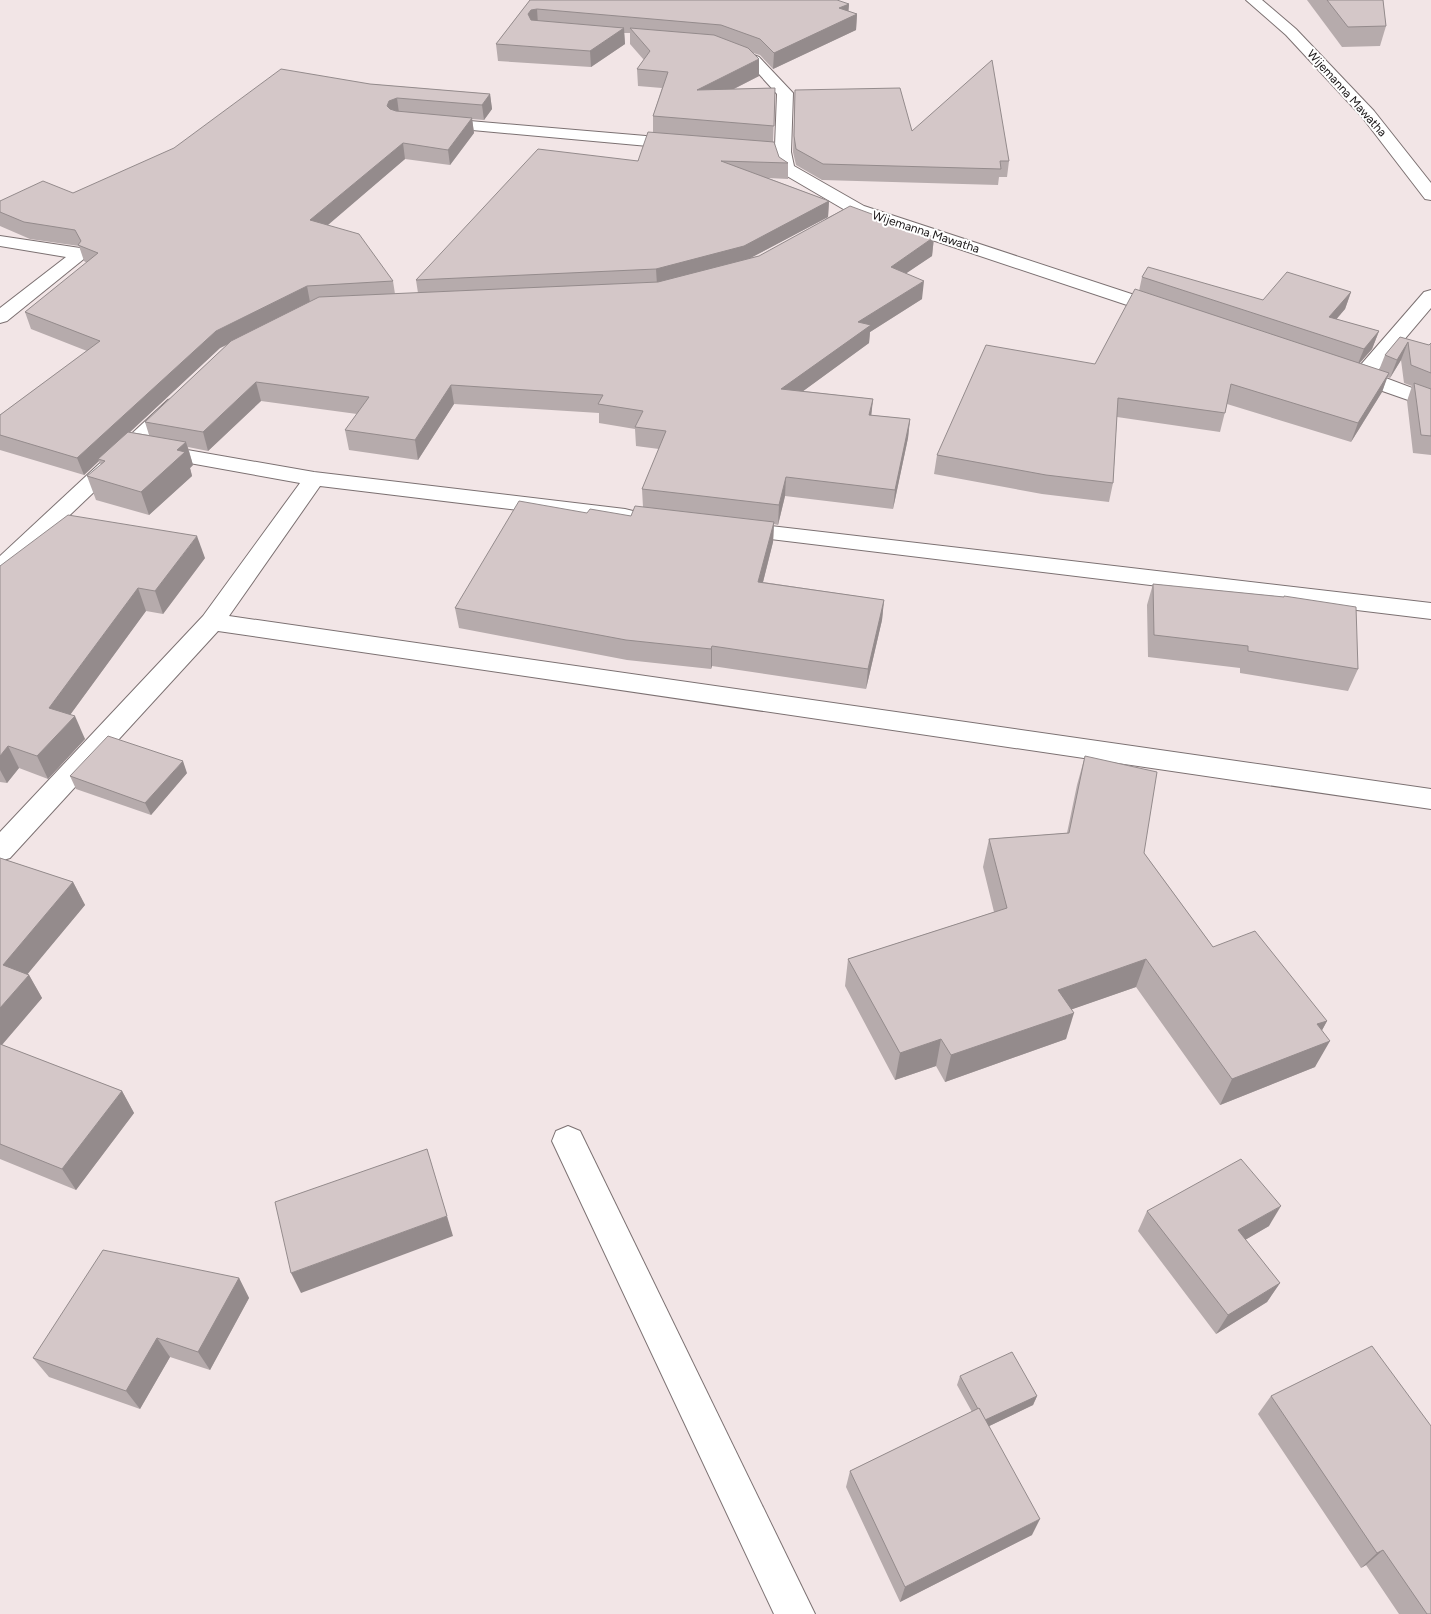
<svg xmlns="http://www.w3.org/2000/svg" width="1431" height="1614" font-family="Figtree,sans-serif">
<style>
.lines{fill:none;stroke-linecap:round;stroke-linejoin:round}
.minor-casing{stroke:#7c7172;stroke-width:2}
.minor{fill:#fff;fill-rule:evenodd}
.wall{fill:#b6abac;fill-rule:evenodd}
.shaded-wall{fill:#948b8c}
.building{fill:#d4c7c8;stroke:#948b8c}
.labels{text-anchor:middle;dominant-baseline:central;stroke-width:4;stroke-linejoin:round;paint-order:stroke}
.far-street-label{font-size:12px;fill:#171314;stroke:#fff}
</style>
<rect width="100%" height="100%" fill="#f2e5e6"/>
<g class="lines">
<g class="minor-casing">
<g id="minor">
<polygon points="1246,0 1262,0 1296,29 1374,111 1431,183 1431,200 1425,199 1362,117 1286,35"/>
<path d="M725,44L759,57L793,93L791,152L794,166L864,206L1171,307L1174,311L1171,315L1164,317L1157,315L860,216C849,222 838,231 826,228L823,224L826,220L845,210L780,172L775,156L739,153L733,152L731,148L733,144L739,143L775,146L777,94L749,63L720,52L717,49L720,46Z"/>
<polygon points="435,118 681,139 687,140 689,144 687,148 681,149 429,126 427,123 429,120"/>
<polygon points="0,236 80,248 85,258 7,321 0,323 0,308 66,257 0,246"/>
<polygon points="1431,290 1431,308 1375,374 1431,395 1431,408 1331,373 1328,369 1331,365 1338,363 1358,368 1424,292"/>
<polygon points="175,398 182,400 185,404 182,408 8,574 0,577 0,556 168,400"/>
<polygon points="153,444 314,472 625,509 633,511 636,516 633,521 625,523 320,486 229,616 1431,789 1431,809 218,631 10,858 0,861 0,832 203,616 300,483 145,455 142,450 145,445"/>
<polygon points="737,522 1431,603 1431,619 729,534 726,529 729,524"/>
<polygon points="568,1126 580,1131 815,1614 774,1614 552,1141 556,1131"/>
</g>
</g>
<use href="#minor" class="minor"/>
</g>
<g class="wall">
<path d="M530,0L849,4L848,11L857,14L856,30L773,69L760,55L753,53L759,59V76L734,89L775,88L773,142L779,157L788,163V179L768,178L829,201L828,217L752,257L934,237L932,256L906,273L922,299L870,332L869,343L803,391L873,399L871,415L910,419L908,438L893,509L785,496L778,525L774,524L773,542L763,582L884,600L882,620L866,689L712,666L711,669L627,660L459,628L455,608L587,513L631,516L643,507L642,489L659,449L636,446L635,429L599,423V413L454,404L418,460L349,450L345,430L357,414L261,401L208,451L188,447L193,465L190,468L192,476L149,515L96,500L87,476L101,465L99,461L84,475L0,450V415L87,351L31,329L25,312L87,263L84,261L79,246L30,239L0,226V201L73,193L370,84L490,94L492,109L484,120L472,119L474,133L450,165L405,159L327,225L393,281L395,294L418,293L416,280L638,161L653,132V116L662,88L638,86L637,69L644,60L630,44V33H624L625,44L591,67L498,61L496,44ZM227,345L145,422L149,435L130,432L220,348Z"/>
<polygon points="1307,0 1383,0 1386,26 1380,46 1342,47"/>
<polygon points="795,90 912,131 1009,161 1007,177 999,177 998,185 822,180 796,165 793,152"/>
<polygon points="1142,277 1263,300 1351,292 1345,309 1336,319 1379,331 1372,349 1360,363 1379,370 1385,355 1400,337 1429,345 1431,343 1431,455 1413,453 1407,401 1412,386 1404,383 1401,360 1390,378 1387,377 1382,392 1351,442 1227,404 1220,432 1117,417 1113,483 1109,502 1042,494 934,474 937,455 1095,364 1139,291"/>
<polygon points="205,558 163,614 146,611 70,715 85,739 48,779 19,768 7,783 0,782 0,566"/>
<polygon points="1153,584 1284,597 1284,596 1358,669 1348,691 1240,673 1240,668 1148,657 1147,605"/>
<polygon points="1085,756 1144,853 1213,947 1327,1021 1322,1030 1315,1067 1220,1105 1136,987 1072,1009 1066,1039 945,1082 936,1066 895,1080 845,986 848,959 994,912 983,867 989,839 1067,833 1077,785"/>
<polygon points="187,773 151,815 76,789 70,776"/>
<polygon points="0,858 73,882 85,905 27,974 29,975 42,998 2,1045 122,1091 134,1113 76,1190 0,1159"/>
<polygon points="1147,1211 1269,1226 1245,1240 1280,1283 1267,1302 1216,1334 1138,1231"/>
<polygon points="239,1278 249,1298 210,1370 170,1357 140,1409 49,1377 33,1358"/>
<polygon points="960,1376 1037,1396 1033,1405 989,1426 1032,1535 900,1602 846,1487 850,1471 972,1412 957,1385"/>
<polygon points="1271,1396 1431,1614 1399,1614 1366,1565 1361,1568 1258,1414"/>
</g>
<g class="shaded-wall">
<polygon points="849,4 848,18 857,14 856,30 773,69 774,53 839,8"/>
<polygon points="537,9 538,25 533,26 528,14 531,10"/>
<polygon points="624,28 625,44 591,67 590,51"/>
<polygon points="759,59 759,76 698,107 697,90"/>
<polygon points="490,94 492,109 484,120 482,105"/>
<polygon points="397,98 399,113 389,121 387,106 389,101"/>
<polygon points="472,118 474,133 450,165 448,150"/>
<polygon points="403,143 405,159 314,237 310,220"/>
<polygon points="829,201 828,217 743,262 657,285 656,269"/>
<polygon points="934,237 932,256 889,285 891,267"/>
<polygon points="924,281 922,299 870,332 869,343 780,408 781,389 858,322"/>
<polygon points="307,286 310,302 220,348 101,459 98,459 99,461 84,475 77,458 216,331"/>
<polygon points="1351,292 1345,309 1324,334 1329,317"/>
<polygon points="1379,331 1372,349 1357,366 1364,349"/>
<polygon points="1408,342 1401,360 1390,378 1397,360"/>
<polygon points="1389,373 1382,392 1351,442 1358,423"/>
<polygon points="256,382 261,401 208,451 203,432"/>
<polygon points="451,385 454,404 418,460 415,440"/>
<polygon points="873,399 871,418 869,415"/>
<polygon points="910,419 908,438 893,509 895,490"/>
<polygon points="186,442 193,465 190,468 192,476 149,515 141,492 177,450"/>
<polygon points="786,477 785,496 778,525 779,505"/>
<polygon points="774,522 773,542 758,602 758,582"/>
<polygon points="197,536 205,558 163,614 155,591"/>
<polygon points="138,588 146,611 59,730 49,708"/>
<polygon points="884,600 882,620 866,689 868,669"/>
<polygon points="712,646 712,666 711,669 711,649"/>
<polygon points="75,716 85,739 48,779 37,756"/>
<polygon points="8,746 19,768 7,783 0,770 0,756"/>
<polygon points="183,761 187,773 151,815 145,803"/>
<polygon points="73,882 85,905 16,988 3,965"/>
<polygon points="1146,959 1136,987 1050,1017 1058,990"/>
<polygon points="29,975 42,998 0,1047 0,1008"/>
<polygon points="1074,1013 1066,1039 945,1082 951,1055"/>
<polygon points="1327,1021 1313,1047 1330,1041 1315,1067 1220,1105 1232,1079 1317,1024"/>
<polygon points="941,1039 936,1066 895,1080 900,1053"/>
<polygon points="122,1091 134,1113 76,1190 62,1169"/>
<polygon points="1281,1206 1269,1226 1226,1251 1238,1230"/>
<polygon points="447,1216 453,1236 301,1293 291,1273"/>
<polygon points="239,1278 249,1298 210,1370 198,1352"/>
<polygon points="1280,1283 1267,1302 1216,1334 1228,1315"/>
<polygon points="157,1338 170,1357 140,1409 126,1391"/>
<polygon points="1037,1396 1033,1405 981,1430 984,1420"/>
<polygon points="1040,1519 1032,1535 900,1602 905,1587"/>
<polygon points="1383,1550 1366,1565 1361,1568 1377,1553"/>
</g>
<g class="building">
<polygon points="530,0 837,0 849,4 839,8 857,14 774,53 760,39 721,25 537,9 531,10 528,14 531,20 624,28 590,51 496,44"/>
<polygon points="1327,0 1383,0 1386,26 1348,27"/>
<polygon points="630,28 714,35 748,48 759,59 697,90 775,88 774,126 653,116 668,72 637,69 650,51"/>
<polygon points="992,60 1009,161 1000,161 1001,169 823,164 796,149 794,136 795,90 900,88 912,131"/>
<polygon points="281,69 370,84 490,94 482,105 397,98 389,101 387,106 390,109 396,111 472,118 448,150 403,143 310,220 359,234 393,281 307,286 216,331 77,458 0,435 0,415 100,341 25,312 98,253 78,245 81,241 75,230 24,222 0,212 0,201 43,181 73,193 174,148"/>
<polygon points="648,132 774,142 779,157 788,163 721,161 829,201 744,246 656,269 416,280 538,149 638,161"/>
<polygon points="850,206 934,237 891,267 924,281 858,322 871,325 781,389 873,399 869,415 910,419 895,490 786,477 779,505 642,489 666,431 635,427 643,411 598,404 603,395 451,385 415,440 345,430 369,397 256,382 203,432 145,422 231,341 319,297 658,282 759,256"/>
<polygon points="1148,267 1263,300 1287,272 1351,292 1329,317 1379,331 1364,349 1142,277"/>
<polygon points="1135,289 1389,373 1358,423 1231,384 1225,413 1118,398 1113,483 1046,475 937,455 986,345 1095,364"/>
<polygon points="1400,337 1429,345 1431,343 1431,373 1411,365 1408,342 1397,360 1385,355"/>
<polygon points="1414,383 1431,389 1431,436 1421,435"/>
<polygon points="128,432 186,442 177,450 185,452 141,492 87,476 105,461 98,459"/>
<polygon points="519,501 587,513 590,509 631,516 635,506 774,522 758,582 884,600 868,669 712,646 711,649 626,640 455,608"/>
<polygon points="68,515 197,536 155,591 138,588 49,708 75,716 37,756 8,746 0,756 0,566"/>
<polygon points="1153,584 1284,597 1284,596 1356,607 1358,669 1248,651 1248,646 1154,635"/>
<polygon points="108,736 183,761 145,803 70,776"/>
<polygon points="1085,756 1157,772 1144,853 1213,947 1255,931 1327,1021 1317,1024 1330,1041 1232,1079 1146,959 1058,990 1074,1013 951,1055 941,1039 900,1053 848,959 1007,908 989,839 1069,833"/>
<polygon points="0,858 73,882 3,965 29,975 0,1008"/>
<polygon points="0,1044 122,1091 62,1169 0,1144"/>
<polygon points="427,1149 447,1216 291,1273 275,1202"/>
<polygon points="1241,1159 1281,1206 1238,1230 1280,1283 1228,1315 1147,1211"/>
<polygon points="103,1250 239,1278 198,1352 157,1338 126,1391 33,1358"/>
<polygon points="1372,1346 1431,1426 1431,1614 1427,1614 1383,1550 1377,1553 1271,1396"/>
<polygon points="1012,1352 1037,1396 985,1420 979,1408 978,1409 960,1376"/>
<polygon points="979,1408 1040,1519 905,1587 850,1471"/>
</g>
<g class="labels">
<g class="far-street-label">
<text transform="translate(1347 93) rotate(48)">Wijemanna Mawatha</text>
<text transform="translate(926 232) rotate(18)">Wijemanna Mawatha</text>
</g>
</g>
</svg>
